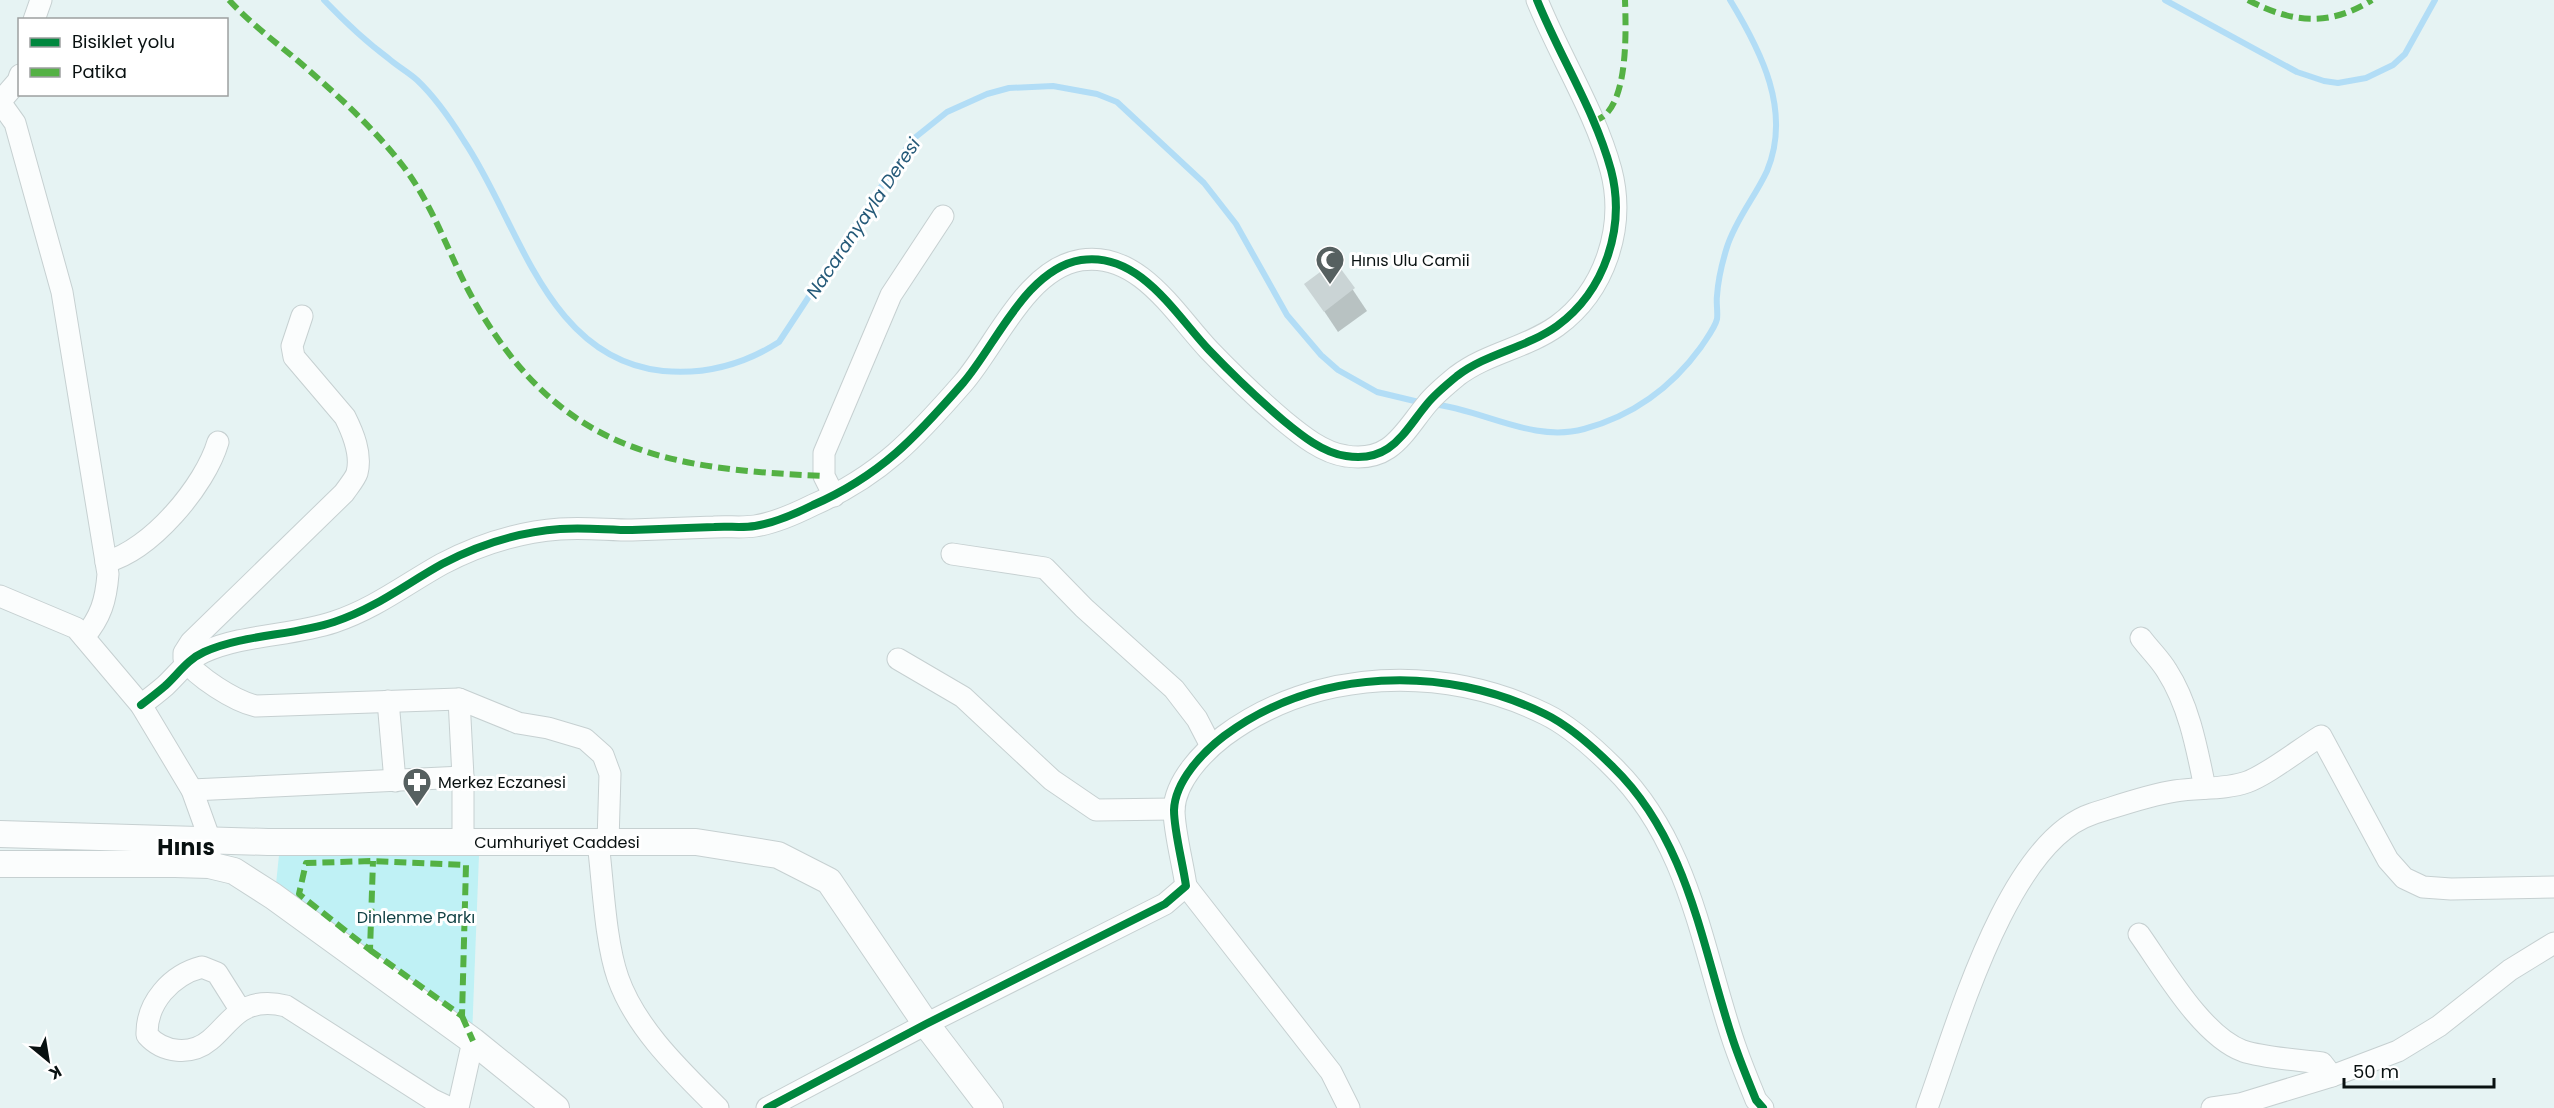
<svg xmlns="http://www.w3.org/2000/svg" width="2554" height="1108" font-family="Poppins,sans-serif">
<style>
.green{fill:#bff1f5}
.shadow{fill:#0003}
.lines{fill:none;stroke-linecap:round;stroke-linejoin:round}
.stream{stroke:#b2ddf6;stroke-width:6}
.building{fill:#cad4d5}
.minor-casing{stroke:#c6d0d1;stroke-width:23}
.major-casing{stroke:#c6d0d1;stroke-width:28}
.minor{stroke:#fbfdfd;stroke-width:21}
.major{stroke:#fbfdfd;stroke-width:26}
.quiet{stroke:#54b144;stroke-width:6;stroke-dasharray:12 6;stroke-linecap:butt}
.cycleway-casing{stroke:#fff;stroke-width:11}
.cycleway{stroke:#00873e;stroke-width:8}
.labels{text-anchor:middle;dominant-baseline:central;stroke-width:6;stroke-linejoin:round;paint-order:stroke}
.poi-label{font-size:16px;fill:#091111;stroke:#fff;text-anchor:start}
.street-label{font-size:16px;fill:#091111;stroke:#fff}
.park-label{font-size:16px;fill:#124245;stroke:#fff}
.water-label{font-size:18px;font-style:italic;fill:#245978;stroke:#fff}
.district-label{font-size:22px;font-weight:bold;fill:#091111;stroke:#fff}
</style>
<rect width="100%" height="100%" fill="#e6f3f3"/>
<polygon class="green" points="279,855 479,855 472,1037 276,884"/>
<polygon class="shadow" points="1335,263 1367,311 1338,332 1306,284"/>
<g class="lines">
<g class="stream">
<path d="M324,0C344,21 365,41 388,58C397,66 408,72 417,80C435,97 451,120 464,141C519,222 546,359 663,371C706,375 743,365 779,342L912,140L947,112L987,94L1009,88L1053,86L1097,94L1117,102L1204,183L1236,224L1287,315L1321,355L1338,370L1377,392L1423,403"/>
<polyline points="2165,0 2297,72 2324,81 2338,83 2366,78 2393,65 2405,54 2435,0"/>
<path d="M1433,404C1484,410 1533,443 1584,429C1632,416 1672,387 1701,347C1706,339 1715,328 1717,319C1718,312 1716,303 1717,296C1718,280 1722,263 1727,247C1736,219 1755,197 1767,171C1792,111 1761,51 1730,0"/>
</g>
</g>
<polygon class="building" points="1335,261 1355,288 1324,312 1304,284"/>
<g class="lines">
<g class="minor-casing">
<g id="minor">
<polyline points="34,20 41,0"/>
<path d="M0,102L15,123L62,292L108,574C106,600 101,617 84,637"/>
<polyline points="0,102 18,81 20,75"/>
<path d="M302,316L292,346L294,357L345,417C353,433 362,454 357,473C355,479 348,487 344,493L191,642L184,653V659C197,677 234,701 256,706L459,699L518,723L548,728L585,739L603,755L610,774L608,842"/>
<polyline points="834,496 824,476 824,453 891,295 943,216"/>
<polyline points="952,554 1045,568 1084,608 1174,689 1197,719 1211,746"/>
<path d="M106,562C151,550 205,486 218,442"/>
<polyline points="0,596 76,628 141,705 192,790 210,840 210,855"/>
<path d="M2141,638C2149,649 2160,659 2167,671C2189,705 2197,749 2205,788"/>
<polyline points="898,659 963,697 1052,780 1096,810 1174,809"/>
<polyline points="459,699 463,777 463,842"/>
<polyline points="388,701 395,781"/>
<path d="M141,705C149,699 158,692 165,686C178,674 188,659 204,652C244,634 292,636 334,622C374,609 406,584 442,564C478,545 520,532 560,529C584,527 608,530 632,530C659,529 687,528 714,527C728,526 742,528 755,526C775,523 795,514 813,505C880,476 916,437 963,383C996,345 1026,269 1081,260C1139,251 1175,314 1209,350C1233,375 1258,399 1284,421C1301,435 1323,453 1346,456C1391,463 1403,433 1427,404C1435,394 1446,385 1457,376C1487,353 1526,348 1557,326C1605,291 1626,227 1611,170C1595,111 1560,57 1537,0"/>
<polyline points="192,790 463,777"/>
<path d="M598,842C603,882 605,941 618,978C636,1029 681,1071 718,1108"/>
<polyline points="1186,886 1331,1072 1349,1108"/>
<path d="M2139,934C2164,969 2202,1036 2243,1051C2264,1058 2299,1060 2322,1063L2332,1076"/>
<path d="M241,1011L217,973L202,967C171,975 146,1003 147,1035C163,1053 191,1056 210,1040C221,1031 229,1019 241,1011C255,1002 271,1002 286,1006L433,1100L450,1108"/>
<polyline points="458,1108 473,1041"/>
<path d="M767,1108L926,1024L1165,904L1186,886C1183,864 1174,831 1174,810C1175,781 1203,752 1224,736C1316,668 1444,664 1545,714C1570,726 1594,748 1613,767C1688,840 1701,943 1732,1037C1739,1059 1748,1080 1756,1100L1763,1108"/>
<path d="M1927,1108C1956,1029 2007,842 2092,814C2118,806 2148,795 2175,791C2199,787 2224,790 2247,782C2267,775 2301,748 2321,736L2388,860L2404,878L2423,887L2451,889L2554,887"/>
<polyline points="2212,1108 2240,1104 2332,1076 2398,1051 2439,1026 2510,970 2554,943"/>
</g>
</g>
<g class="major-casing">
<g id="major">
<polyline points="0,834 268,842 696,842 778,855 829,881 926,1024 990,1108"/>
<polyline points="0,864 175,864 209,865 234,871 273,896 473,1041 556,1108"/>
</g>
</g>
<use href="#minor" class="minor"/>
<use href="#major" class="major"/>
<g class="quiet">
<path d="M229,0C249,22 274,41 297,60C334,92 373,127 403,166C436,209 450,260 477,306C562,452 666,469 824,476"/>
<path d="M2248,0C2292,23 2329,27 2372,0"/>
<path d="M1593,122C1597,120 1602,118 1605,115C1628,94 1626,30 1625,0"/>
<polyline points="370,950 462,1016 466,865 373,861 306,863 299,894 370,950 373,861"/>
<polyline points="462,1016 473,1041"/>
</g>
<g class="cycleway-casing">
<g id="cycleway">
<path d="M141,705C149,699 158,692 165,686C178,674 188,659 204,652C244,634 292,636 334,622C374,609 406,584 442,564C478,545 520,532 560,529C584,527 608,530 632,530C659,529 687,528 714,527C728,526 742,528 755,526C775,523 795,514 813,505C880,476 916,437 963,383C996,345 1026,269 1081,260C1139,251 1175,314 1209,350C1233,375 1258,399 1284,421C1301,435 1323,453 1346,456C1391,463 1403,433 1427,404C1435,394 1446,385 1457,376C1487,353 1526,348 1557,326C1605,291 1626,227 1611,170C1595,111 1560,57 1537,0"/>
<path d="M767,1108L926,1024L1165,904L1186,886C1183,864 1174,831 1174,810C1175,781 1203,752 1224,736C1316,668 1444,664 1545,714C1570,726 1594,748 1613,767C1688,840 1701,943 1732,1037C1739,1059 1748,1080 1756,1100L1763,1108"/>
</g>
</g>
<use href="#cycleway" class="cycleway"/>
</g>
<defs>
<g id="mosque-pin" transform="scale(1.5)"><path d="M0 17L-7.5 6A9.5 9.5 0 1 1 7.5 6Z" fill="#566060" stroke="#fff"/><path d="M3.5-4.9A6 6 0 1 0 3.5 4.9A5 5 0 1 1 3.5-4.9Z" fill="#fff"/></g>
<g id="pharmacy-pin" transform="scale(1.5)"><path d="M0 17L-7.5 6A9.5 9.5 0 1 1 7.5 6Z" fill="#566060" stroke="#fff"/><path d="M-2-6h4v4h4v4h-4v4h-4v-4h-4v-4h4Z" fill="#fff"/></g>
</defs>
<g fill-rule="evenodd">
<use href="#mosque-pin" x="1330" y="260"/>
<use href="#pharmacy-pin" x="417" y="782"/>
</g>
<g class="labels">
<g class="poi-label">
<text x="1351" y="260">Hınıs Ulu Camii</text>
<text x="438" y="782">Merkez Eczanesi</text>
</g>
<g class="street-label">
<text x="557" y="842">Cumhuriyet Caddesi</text>
</g>
<g class="park-label">
<text x="416" y="917">Dinlenme Parkı</text>
</g>
<g class="water-label">
<text transform="translate(863 218) rotate(-56)">Nacaranyayla Deresi</text>
</g>
<g class="district-label">
<text x="186" y="847">Hınıs</text>
</g>
</g>
<rect x="18" y="18" width="210" height="78" fill="#ffffff" stroke="#9da0a0" stroke-width="1.5"/>
<rect x="30" y="38" width="30" height="9" fill="#00873e" stroke="#9da0a0" stroke-width="1.5"/>
<text x="72" y="48" font-size="18" fill="#091111">Bisiklet yolu</text>
<rect x="30" y="68" width="30" height="9" fill="#54b144" stroke="#9da0a0" stroke-width="1.5"/>
<text x="72" y="78" font-size="18" fill="#091111">Patika</text>
<g transform="translate(48 1060) rotate(150)" stroke="#ffffff" stroke-width="4.5" paint-order="stroke">
<path d="M0-4.5L10 22L0 15L-10 22Z" fill="#091111"/>
<text y="-9" font-size="16" font-weight="bold" text-anchor="middle" fill="#091111">K</text>
</g>
<path d="M2344 1078v9h150v-9" fill="none" stroke="#091111" stroke-width="3"/>
<text x="2353" y="1078" font-size="18" fill="#091111" stroke="#ffffff" stroke-width="4.5" paint-order="stroke">50 m</text>
</svg>
